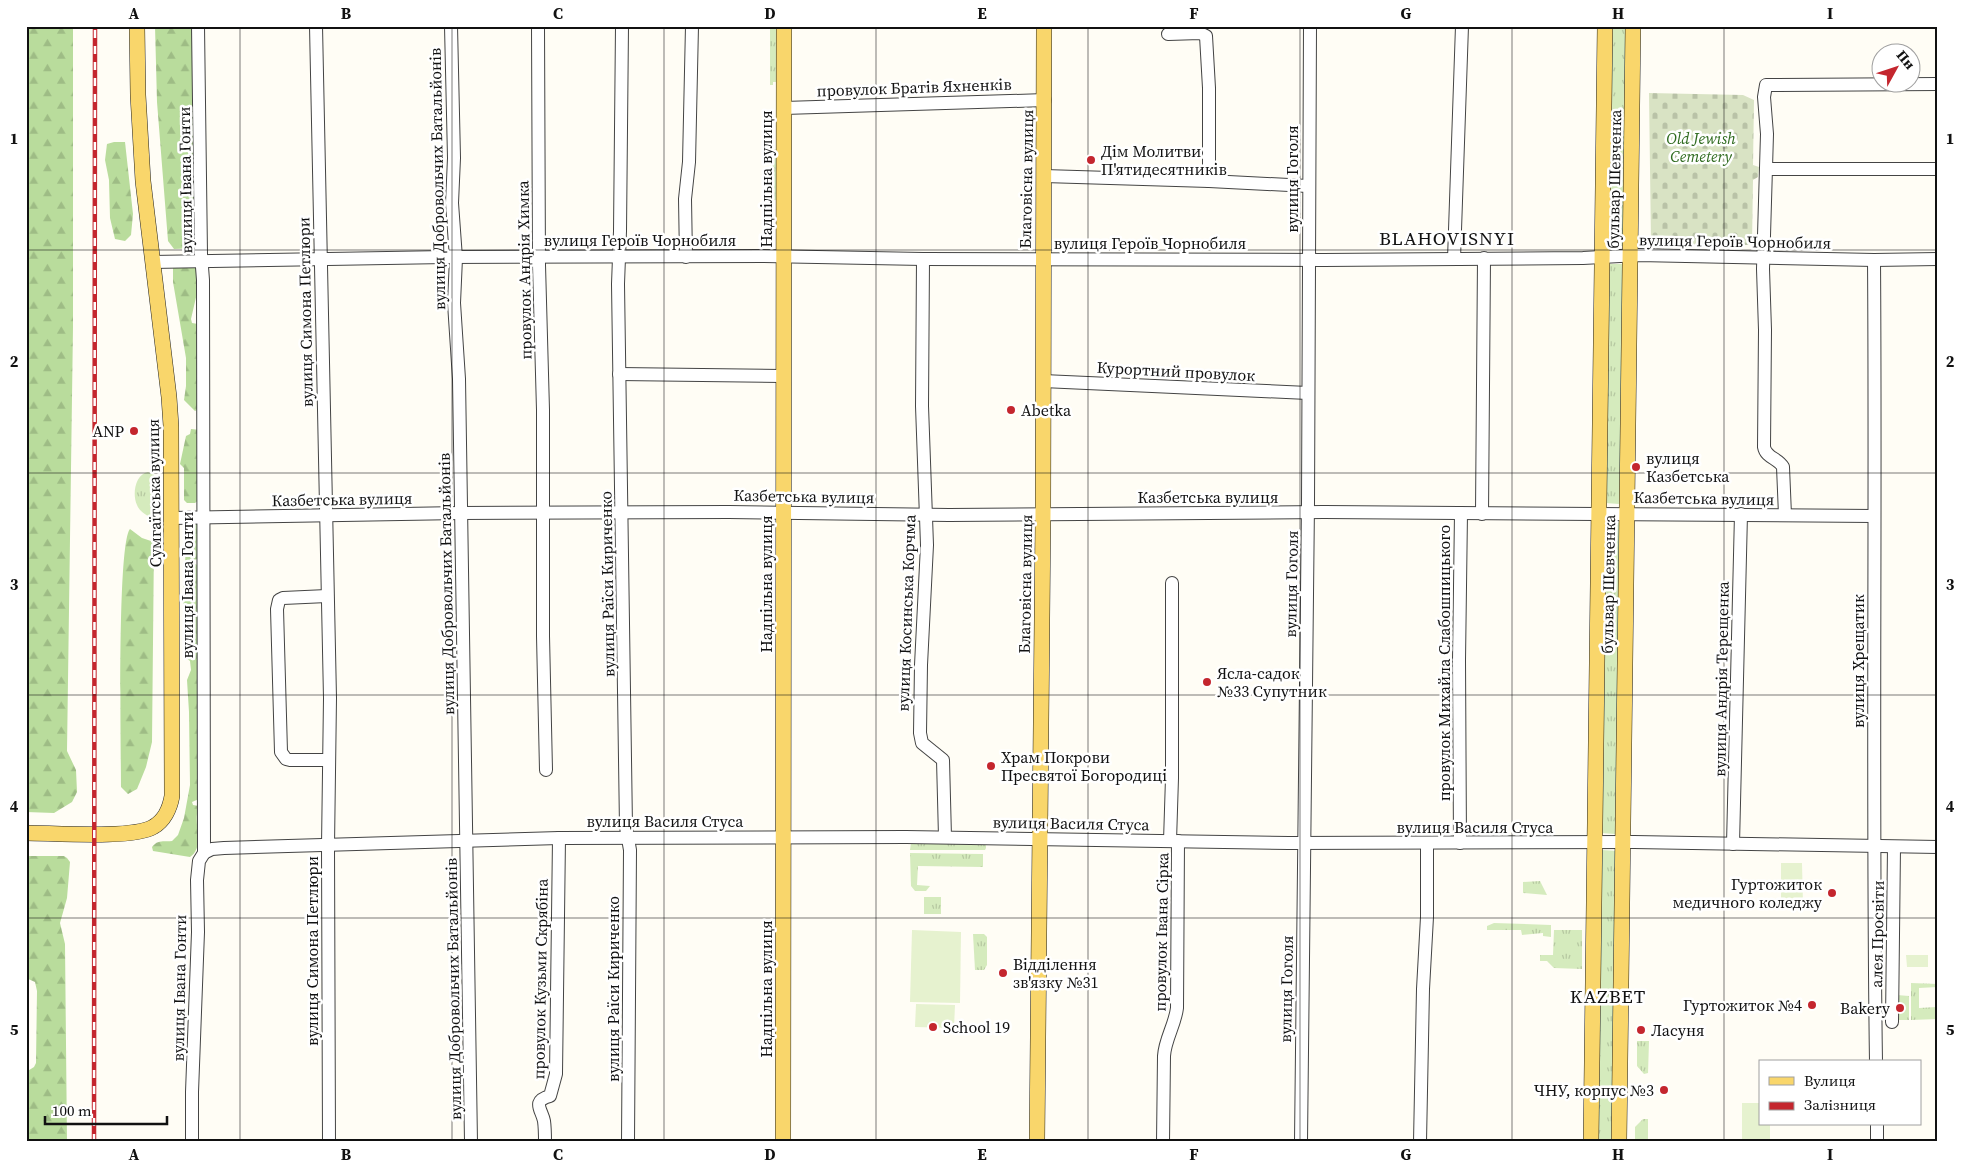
<svg xmlns="http://www.w3.org/2000/svg" width="1964" height="1168" font-family="'Source Serif 4',serif">
<style>
.grass{fill:url(#grass-tufts)}
.forest{fill:url(#forest-firs)}
.cemetery{fill:url(#cemetery-stones)}
.pitch{fill:#e6f2cf}
.lines{fill:none;stroke-linecap:round;stroke-linejoin:round}
.minor-casing{stroke:#444;stroke-width:14}
.major-casing{stroke:#222;stroke-width:16}
.minor{stroke:#fff;stroke-width:12}
.major{stroke:#f9d66b;stroke-width:15}
.rail-casing{stroke:#c4262e;stroke-width:4.5}
.rail{stroke:#fff;stroke-width:2.5;stroke-dasharray:8;stroke-linecap:butt}
.grid{fill:none;stroke:#111;stroke-width:1;stroke-opacity:0.55}
.poi-dot{fill:#c4262e;stroke:#fff;stroke-width:2}
.labels{text-anchor:middle;dominant-baseline:central;stroke-width:5;stroke-linejoin:round;paint-order:stroke}
.street-label{font-size:16px;fill:#111;stroke:#fff}
.park-label{font-size:16px;font-style:italic;fill:#2f6b1f;stroke:#fff}
.poi-label{font-size:16px;fill:#111;stroke:#fff;text-anchor:start}
.quarter-label{font-size:19px;letter-spacing:1px;fill:#111;stroke:#fff}
.neatline{fill:none;stroke:#111;stroke-width:2}
.grid-label{font-size:16px;text-anchor:middle;font-weight:bold;fill:#111}
</style>
<defs>
<pattern id="grass-tufts" width="24" height="20" patternUnits="userSpaceOnUse" patternTransform="scale(1.25)"><rect width="24" height="20" fill="#d5ebbd"/><path d="M3 7l-1-3M5 7V3M7 7l1-3M15 17l-1-3M17 17v-4M19 17l1-3" fill="none" stroke="#b6c8a1"/></pattern>
<pattern id="forest-firs" width="22" height="20" patternUnits="userSpaceOnUse" patternTransform="scale(1.25)"><rect width="22" height="20" fill="#b9dc9c"/><path d="M5 1l3.5 6h-7zM16 11l3.5 6h-7z" fill="#9ebc85"/></pattern>
<pattern id="cemetery-stones" width="16" height="16" patternUnits="userSpaceOnUse" patternTransform="scale(1.25)"><rect width="16" height="16" fill="#d9e3c4"/><path d="M2 7V4a2 2 0 0 1 4 0v3zM10 15v-3a2 2 0 0 1 4 0v3z" fill="#b9c2a7"/></pattern>
</defs>
<rect width="100%" height="100%" fill="#fffdf5"/>
<g class="grass">
<polygon points="770,26 778,26 778,82 773,82 773,85 770,85"/>
<polygon points="1609,26 1629,26 1623,246 1609,246"/>
<polygon points="770,149 777,149 778,198 776,200 770,200"/>
<polygon points="1608,264 1623,264 1621,504 1619,504 1605,503"/>
<path d="M148,472L154,475L159,484L158,512L156,516L152,518C147,516 139,511 137,505C132,495 135,474 148,472Z"/>
<polygon points="1606,521 1621,523 1617,833 1615,834 1601,833"/>
<polygon points="911,843 986,843 986,848 985,850 910,850"/>
<polygon points="1602,850 1617,851 1614,1142 1595,1142"/>
<polygon points="910,853 983,854 983,867 918,866 917,885 930,886 926,891 915,891 911,886"/>
<polygon points="1540,881 1547,895 1523,893 1523,882"/>
<rect x="924" y="897" width="17" height="17"/>
<polygon points="1494,923 1551,925 1551,937 1543,936 1543,933 1522,935 1521,930 1487,930 1487,926"/>
<polygon points="1554,930 1582,930 1582,969 1554,968 1547,961 1540,961 1540,955 1553,955"/>
<polygon points="973,934 984,934 987,937 987,965 984,970 975,970"/>
<polygon points="1911,983 1938,984 1938,987 1919,988 1919,1008 1937,1007 1938,1019 1911,1020"/>
<polygon points="1897,995 1909,996 1909,1020 1894,1020"/>
<polygon points="1637,1041 1649,1041 1648,1073 1644,1074 1637,1066"/>
<polygon points="1643,1119 1648,1119 1648,1142 1635,1142 1635,1127"/>
</g>
<g class="forest">
<polygon points="26,26 73,26 73,327 67,751 76,770 77,792 72,802 54,813 26,812"/>
<polygon points="155,26 196,26 196,198 190,200 191,210 196,211 198,248 174,249 168,241 157,102"/>
<polygon points="114,142 125,142 133,214 131,235 125,241 115,239 110,218 109,180 105,160 107,144"/>
<polygon points="199,265 197,293 191,319 192,323 198,324 201,408 195,411 184,400 186,386 186,358 173,282 173,267"/>
<polygon points="191,429 200,430 200,499 195,503 187,503 184,500 184,468 180,464 186,436 190,434"/>
<path d="M197,521L201,523V558L194,560V564L198,565L199,799L192,802L193,805L199,806C199,809 198,811 197,814C195,827 204,848 190,857L153,851L152,847C158,839 164,842 172,841L178,835L184,818L190,785L189,712L187,680L191,670L190,661L185,657V653L192,657V649L184,637L183,584L186,550L184,536L185,528Z"/>
<path d="M130,529L142,538L154,542L152,742L146,767L137,789L128,794L121,787C121,752 117,544 130,529Z"/>
<polygon points="26,856 64,856 67,858 70,862 67,898 60,923 65,944 67,1142 26,1142 26,1072 34,1067 36,1063 37,991 35,982 26,978"/>
</g>
<polygon class="cemetery" points="1649,93 1743,95 1754,100 1753,165 1759,167 1758,177 1753,180 1752,245 1651,244"/>
<g class="pitch">
<polygon points="1781,863 1802,863 1803,905 1781,905"/>
<polygon points="912,930 961,932 960,1003 910,1002"/>
<polygon points="1906,955 1928,955 1928,967 1907,967"/>
<polygon points="916,1004 955,1005 954,1028 915,1027"/>
<polygon points="1742,1103 1760,1103 1760,1124 1770,1124 1770,1142 1742,1142"/>
</g>
<g class="lines">
<g class="minor-casing">
<g id="minor">
<polyline points="316,26 330,698 328,846 329,1142"/>
<polyline points="451,26 454,158 452,203 456,258 454,303 459,379 471,1142"/>
<polyline points="538,26 539,265 543,410 543,636 546,770"/>
<polyline points="622,26 620,231 618,284 626,827 630,850 628,1142"/>
<polyline points="784,108 1045,100"/>
<polyline points="1767,169 1938,169"/>
<polyline points="1044,176 1209,181 1209,88 1206,36 1200,33 1168,34"/>
<polyline points="1209,181 1308,186"/>
<polyline points="686,257 685,199 689,162 692,26"/>
<polyline points="923,259 922,406 927,545 921,665 920,733 922,743 943,760 945,837"/>
<polyline points="1454,259 1462,26"/>
<path d="M1874,260C1876,527 1872,795 1876,1062"/>
<polyline points="152,262 446,257 764,256 923,259 1323,260 1583,258 1639,255 1874,260 1938,259"/>
<polyline points="619,374 782,376"/>
<polyline points="1043,381 1308,393"/>
<polyline points="1482,514 1484,258"/>
<path d="M1785,515L1783,467C1778,458 1766,458 1764,447L1765,330L1763,269L1767,134L1764,97L1766,85L1938,84"/>
<polyline points="172,518 460,513 729,512 949,515 1324,512 1874,516"/>
<polyline points="327,596 283,598 279,600 277,609 281,752 286,759 290,760 329,760"/>
<polyline points="1170,841 1172,778 1172,583"/>
<polyline points="1460,843 1459,660 1461,513"/>
<polyline points="1733,844 1741,514"/>
<polyline points="204,853 212,849 224,848 559,838 906,837 1289,843 1634,842 1938,847"/>
<polyline points="1892,1022 1894,847"/>
<polyline points="1877,1124 1877,1142"/>
<polyline points="192,1142 192,1092 198,932 197,880 199,861 204,853 203,280 201,254 198,26"/>
<path d="M545,1142C545,1135 545,1128 544,1121C542,1110 531,1101 550,1096L556,1074L559,838"/>
<path d="M1163,1142L1164,1056C1165,1039 1175,1025 1177,1008L1178,841"/>
<polyline points="1301,1142 1308,503 1310,26"/>
<polyline points="1420,1142 1423,989 1427,917 1427,843"/>
</g>
</g>
<g class="major-casing">
<g id="major">
<path d="M26,833C53,833 133,839 153,827C164,821 170,808 172,796L171,426L169,397L143,181L138,95L137,26"/>
<polyline points="783,1142 784,26"/>
<polyline points="1037,1142 1043,514 1044,26"/>
<polyline points="1591,1142 1605,26"/>
<polyline points="1619,1142 1633,26"/>
</g>
</g>
<use href="#minor" class="minor"/>
<use href="#major" class="major"/>
<g class="rail-casing">
<polyline id="rail" points="94,1142 95,26"/>
</g>
<use href="#rail" class="rail"/>
</g>
<path class="grid" d="M240,26V1142M452,26V1142M664,26V1142M876,26V1142M1088,26V1142M1300,26V1142M1512,26V1142M1724,26V1142M26,250H1938M26,473H1938M26,695H1938M26,918H1938"/>
<g class="poi-dot">
<circle cx="1091" cy="160" r="5"/>
<circle cx="1011" cy="410" r="5"/>
<circle cx="134" cy="431" r="5"/>
<circle cx="1636" cy="467" r="5"/>
<circle cx="1207" cy="682" r="5"/>
<circle cx="991" cy="766" r="5"/>
<circle cx="1832" cy="893" r="5"/>
<circle cx="1003" cy="973" r="5"/>
<circle cx="1812" cy="1005" r="5"/>
<circle cx="1900" cy="1008" r="5"/>
<circle cx="933" cy="1027" r="5"/>
<circle cx="1641" cy="1030" r="5"/>
<circle cx="1664" cy="1090" r="5"/>
</g>
<g class="labels">
<g class="street-label">
<text transform="translate(914 87) rotate(-2)">провулок Братів Яхненків</text>
<text transform="translate(437 179) rotate(-91)">вулиця Добровольчих Батальйонів</text>
<text transform="translate(766 179) rotate(-90)">Надпільна вулиця</text>
<text transform="translate(1026 179) rotate(-89)">Благовісна вулиця</text>
<text transform="translate(1292 179) rotate(-90)">вулиця Гоголя</text>
<text transform="translate(1614 179) rotate(-89)">бульвар Шевченка</text>
<text transform="translate(185 180) rotate(-91)">вулиця Івана Гонти</text>
<text x="640" y="240">вулиця Героїв Чорнобиля</text>
<text transform="translate(1735 241) rotate(1)">вулиця Героїв Чорнобиля</text>
<text x="1150" y="243">вулиця Героїв Чорнобиля</text>
<text transform="translate(524 270) rotate(-91)">провулок Андрія Химка</text>
<text transform="translate(305 312) rotate(-91)">вулиця Симона Петлюри</text>
<text transform="translate(1176 371) rotate(3)">Курортний провулок</text>
<text transform="translate(154 493) rotate(-91)">Сумгаїтська вулиця</text>
<text transform="translate(804 496) rotate(1)">Казбетська вулиця</text>
<text x="1208" y="497">Казбетська вулиця</text>
<text transform="translate(1704 498) rotate(1)">Казбетська вулиця</text>
<text transform="translate(342 499) rotate(-1)">Казбетська вулиця</text>
<text transform="translate(446 584) rotate(-91)">вулиця Добровольчих Батальйонів</text>
<text transform="translate(607 584) rotate(-91)">вулиця Раїси Кириченко</text>
<text transform="translate(766 584) rotate(-90)">Надпільна вулиця</text>
<text transform="translate(1025 584) rotate(-89)">Благовісна вулиця</text>
<text transform="translate(1291 584) rotate(-89)">вулиця Гоголя</text>
<text transform="translate(1608 584) rotate(-89)">бульвар Шевченка</text>
<text transform="translate(187 585) rotate(-90)">вулиця Івана Гонти</text>
<text transform="translate(906 613) rotate(-88)">вулиця Косинська Корчма</text>
<text transform="translate(1858 661) rotate(-90)">вулиця Хрещатик</text>
<text transform="translate(1444 663) rotate(-90)">провулок Михайла Слабошпицького</text>
<text transform="translate(1721 679) rotate(-89)">вулиця Андрія Терещенка</text>
<text x="665" y="821">вулиця Василя Стуса</text>
<text transform="translate(1071 823) rotate(1)">вулиця Василя Стуса</text>
<text x="1475" y="827">вулиця Василя Стуса</text>
<text transform="translate(1161 932) rotate(-89)">провулок Івана Сірка</text>
<text transform="translate(1877 934) rotate(-89)">алея Просвіти</text>
<text transform="translate(312 951) rotate(-90)">вулиця Симона Петлюри</text>
<text transform="translate(540 979) rotate(-89)">провулок Кузьми Скрябіна</text>
<text transform="translate(179 988) rotate(-89)">вулиця Івана Гонти</text>
<text transform="translate(453 989) rotate(-91)">вулиця Добровольчих Батальйонів</text>
<text transform="translate(613 989) rotate(-90)">вулиця Раїси Кириченко</text>
<text transform="translate(766 989) rotate(-90)">Надпільна вулиця</text>
<text transform="translate(1286 989) rotate(-89)">вулиця Гоголя</text>
</g>
<g class="park-label">
<text x="1701" y="138">Old Jewish<tspan x="1701" dy="18">Cemetery</tspan></text>
</g>
<g class="poi-label">
<text x="1101" y="151">Дім Молитви<tspan x="1101" dy="18">П'ятидесятників</tspan></text>
<text x="1021" y="410">Abetka</text>
<text x="124" y="431" text-anchor="end">ANP</text>
<text x="1646" y="458">вулиця<tspan x="1646" dy="18">Казбетська</tspan></text>
<text x="1217" y="673">Ясла-садок<tspan x="1217" dy="18">№33 Супутник</tspan></text>
<text x="1001" y="757">Храм Покрови<tspan x="1001" dy="18">Пресвятої Богородиці</tspan></text>
<text x="1822" y="884" text-anchor="end">Гуртожиток<tspan x="1822" dy="18">медичного коледжу</tspan></text>
<text x="1013" y="964">Відділення<tspan x="1013" dy="18">зв'язку №31</tspan></text>
<text x="1802" y="1005" text-anchor="end">Гуртожиток №4</text>
<text x="1890" y="1008" text-anchor="end">Bakery</text>
<text x="943" y="1027">School 19</text>
<text x="1651" y="1030">Ласуня</text>
<text x="1654" y="1090" text-anchor="end">ЧНУ, корпус №3</text>
</g>
<g class="quarter-label">
<text x="1447" y="238">BLAHOVISNYI</text>
<text x="1608" y="996">KAZBET</text>
</g>
</g>
<rect width="1964" height="1168" fill="none" stroke="#ffffff" stroke-width="55"/>
<rect x="1759" y="1060" width="162" height="65" fill="#ffffff" stroke="#a0a0a0"/>
<rect x="1769" y="1077" width="25" height="8" fill="#f9d66b" stroke="#a0a0a0"/>
<text x="1804" y="1086" font-size="15" fill="#111111">Вулиця</text>
<rect x="1769" y="1102" width="25" height="8" fill="#c4262e" stroke="#a0a0a0"/>
<text x="1804" y="1110" font-size="15" fill="#111111">Залізниця</text>
<g transform="translate(1896 68) rotate(50)"><circle r="24" fill="#ffffff" stroke="#a0a0a0"/>
<path d="M0-4L9 19L0 12L-9 19Z" fill="#c4262e"/>
<text y="-8" font-size="14" font-weight="bold" text-anchor="middle" fill="#111111">Пн</text>
</g>
<path d="M45 1116v8h122v-8" fill="none" stroke="#111111" stroke-width="2.5"/>
<text x="52" y="1116" font-size="15" fill="#111111" stroke="#ffffff" stroke-width="4" paint-order="stroke">100 m</text>
<rect x="28" y="28" width="1908" height="1112" class="neatline"/>
<g class="grid-label">
<text x="134" y="19">A</text>
<text x="346" y="19">B</text>
<text x="558" y="19">C</text>
<text x="770" y="19">D</text>
<text x="982" y="19">E</text>
<text x="1194" y="19">F</text>
<text x="1406" y="19">G</text>
<text x="1618" y="19">H</text>
<text x="1830" y="19">I</text>
<text x="14" y="144">1</text>
<text x="1950" y="144">1</text>
<text x="14" y="367">2</text>
<text x="1950" y="367">2</text>
<text x="14" y="590">3</text>
<text x="1950" y="590">3</text>
<text x="14" y="812">4</text>
<text x="1950" y="812">4</text>
<text x="14" y="1035">5</text>
<text x="1950" y="1035">5</text>
<text x="134" y="1160">A</text>
<text x="346" y="1160">B</text>
<text x="558" y="1160">C</text>
<text x="770" y="1160">D</text>
<text x="982" y="1160">E</text>
<text x="1194" y="1160">F</text>
<text x="1406" y="1160">G</text>
<text x="1618" y="1160">H</text>
<text x="1830" y="1160">I</text>
</g>
</svg>
